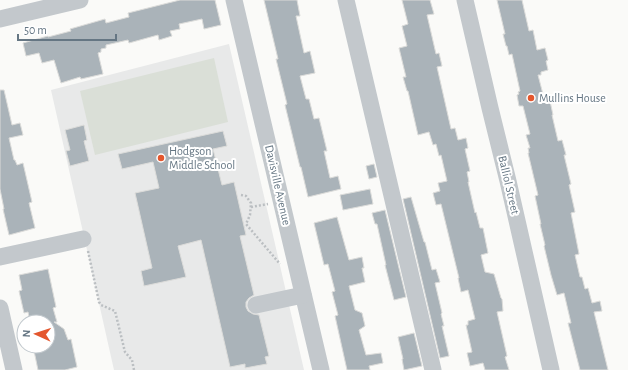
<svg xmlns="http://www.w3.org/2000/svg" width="628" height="370" font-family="'Alegreya Sans',sans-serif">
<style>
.built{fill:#e8e9e9}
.green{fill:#dadfd7}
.building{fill:#aab3b9;stroke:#dcdcda}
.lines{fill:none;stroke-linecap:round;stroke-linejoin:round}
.path{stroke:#bbbfc2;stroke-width:2.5;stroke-dasharray:2 2;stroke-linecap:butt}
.minor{stroke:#c3c8cc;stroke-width:17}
.poi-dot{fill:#e4572e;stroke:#fff;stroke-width:1.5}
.labels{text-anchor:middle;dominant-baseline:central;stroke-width:4;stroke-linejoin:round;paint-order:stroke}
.poi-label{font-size:12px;fill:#657683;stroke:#fff;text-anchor:start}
.street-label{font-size:12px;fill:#657683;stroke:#fff}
</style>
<rect width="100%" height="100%" fill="#fafaf8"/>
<polygon class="built" points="229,44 304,370 114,370 51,90"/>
<polygon class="green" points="214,58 228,122 95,155 80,91"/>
<g class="building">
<polygon points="180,0 215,0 221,25 204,29 202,19 179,24 180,29 170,31 172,36 159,40 158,35 129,43 128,40 106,45 106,48 101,49 101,52 98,53 103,74 81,79 80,77 61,83 54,60 42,63 39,53 26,56 23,43 48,36 48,37 71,31 70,29 105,19 106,23 129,17 128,13"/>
<polygon points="264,0 297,0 300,16 296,16 304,53 310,51 315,73 300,76 306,99 309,99 314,119 319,118 327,151 324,151 330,178 338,176 341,189 308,197 301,167 300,167 285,105 287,104 276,59 278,59"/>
<polygon points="402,0 430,0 434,14 427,15 436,54 439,53 442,66 437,67 451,129 455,128 458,140 466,138 468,148 465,149 470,171 467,172 469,182 468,182 475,213 476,212 480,228 483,228 488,253 481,255 485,272 494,274 501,298 502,299 503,311 497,312 507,356 505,357 509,370 485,370 483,363 470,366 467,353 472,352 466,325 468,325 468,321 475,319 468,290 461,292 458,278 459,278 441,204 436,205 433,193 440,191 438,183 447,181 441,155 439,156 436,144 433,145 429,132 418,135 408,91 407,91 403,77 406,77 399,48 407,46 402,26 408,24"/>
<polygon points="497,0 522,0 529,31 533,30 537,50 545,48 548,60 546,61 548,70 541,72 541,75 538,75 545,102 550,101 553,115 552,115 558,141 562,140 566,155 564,155 571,184 569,185 575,212 571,213 579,254 575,255 580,277 582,277 585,289 588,288 592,303 600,301 602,311 594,312 608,370 580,370 568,323 571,323 564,293 557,295 551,275 544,246 545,245 540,224 541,224 535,196 538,195 528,153 529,153 528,148 530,148 526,135 530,134 523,106 519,106 517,95 519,94 518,92 520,91 512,54 509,55 507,46 506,46 503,34 505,34"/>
<polygon points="0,90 4,90 12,125 20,123 23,135 9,138 14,160 15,160 17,165 23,163 32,202 29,203 35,228 9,235 3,209 4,209 0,189"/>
<polygon points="84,125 87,140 84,141 89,161 70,166 66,151 70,150 65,130"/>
<polygon points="223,131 227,146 213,149 222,185 234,182 246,235 240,236 254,295 249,298 246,302 246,307 248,311 253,314 259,315 269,356 265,357 267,364 245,368 245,364 230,367 201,240 178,246 186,277 144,286 141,271 152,268 135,193 159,188 153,162 122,169 118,154"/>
<polygon points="374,164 377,177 369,179 366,166"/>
<polygon points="370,189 373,204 343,210 340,195"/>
<polygon points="411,197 424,242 425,242 432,270 436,269 440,282 435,283 442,313 441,314 444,326 442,326 449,356 440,358 403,199"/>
<polygon points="385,210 406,297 394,300 385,265 386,265 377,224 375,224 372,213"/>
<polygon points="337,217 349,260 362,257 364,268 362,268 365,282 349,286 355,310 362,313 365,326 359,330 366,355 381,353 383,363 369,366 370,370 347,370 335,316 338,315 332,292 335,291 328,264 324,265 314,223"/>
<polygon points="48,269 56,307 53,308 57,322 54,322 64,329 68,340 71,339 77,367 65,370 38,370 33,346 48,346 48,322 30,322 28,312 24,313 19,291 22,290 19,275"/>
<polygon points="414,333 422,366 404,370 402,359 403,359 398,337"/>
</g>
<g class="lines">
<g class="path">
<polyline points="241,195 246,196 251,203 250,215 246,224 280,264"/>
<polyline points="251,207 268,204"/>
<polyline points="88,251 99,302 101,305 115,311 125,352 132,360 134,370"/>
</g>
<g class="minor">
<polyline points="234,0 321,370"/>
<polyline points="346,0 433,370"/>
<polyline points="465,0 490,108 508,181 551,370"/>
<polyline points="0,19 80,0"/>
<polyline points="0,257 83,239"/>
<polyline points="256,305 303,295"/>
<polyline points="0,308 14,370"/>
</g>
</g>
<g class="poi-dot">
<circle cx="531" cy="98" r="4"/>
<circle cx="161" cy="158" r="4"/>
</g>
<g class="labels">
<g class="poi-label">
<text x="539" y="98">Mullins House</text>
<text x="169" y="151">Hodgson<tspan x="169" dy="14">Middle School</tspan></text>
</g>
<g class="street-label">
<text transform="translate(278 185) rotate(77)">Davisville Avenue</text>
<text transform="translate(509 185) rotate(77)">Balliol Street</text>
</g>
</g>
<g transform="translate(36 334) rotate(273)"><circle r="19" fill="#ffffff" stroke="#c1c8cd"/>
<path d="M0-3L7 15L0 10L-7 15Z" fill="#e4572e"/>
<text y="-6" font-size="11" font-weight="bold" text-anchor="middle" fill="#657683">N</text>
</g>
<path d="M18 34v6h98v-6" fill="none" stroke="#657683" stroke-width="2"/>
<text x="24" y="34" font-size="12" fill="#657683" stroke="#ffffff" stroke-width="3" paint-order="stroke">50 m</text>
</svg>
